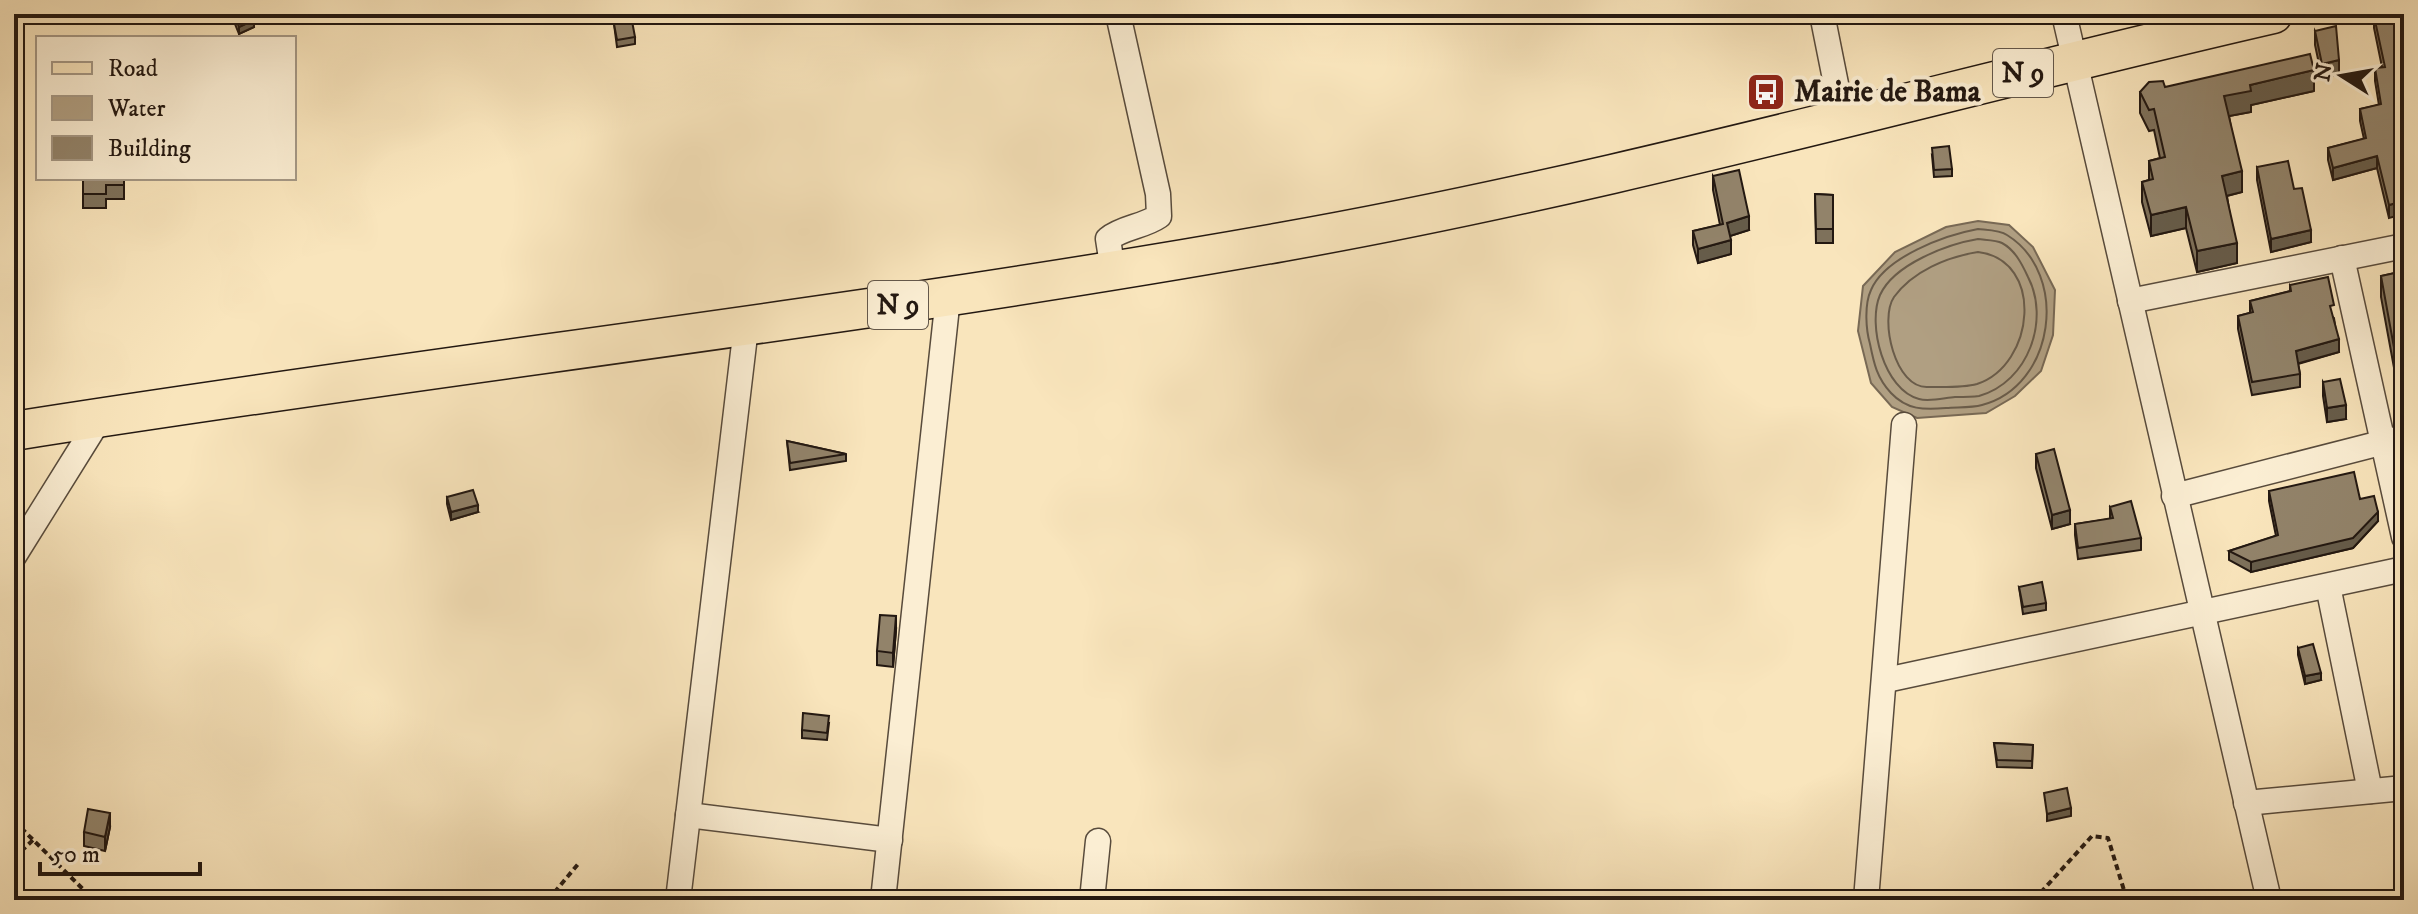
<svg xmlns="http://www.w3.org/2000/svg" width="2418" height="914" font-family="'IM FELL DW Pica',serif">
<style>
.water{fill:#b09f82;stroke:#786955;stroke-width:2}
.lines{fill:none;stroke-linecap:round;stroke-linejoin:round}
.shore{stroke:#6a5c4a;stroke-width:2}
.minor-casing{stroke:#584b3c;stroke-width:27}
.primary-casing{stroke:#231811;stroke-width:41}
.path{stroke:#231811;stroke-width:4;stroke-dasharray:6 4;stroke-linecap:butt}
.minor{stroke:#fbeed3;stroke-width:24}
.primary{stroke:#f9e5bc;stroke-width:38}
.wall{fill:#7e715b;stroke:#231811;stroke-width:2}
.shaded-wall{fill:#665c4a;stroke:#231811;stroke-width:2}
.building{fill:#92836a;stroke:#231811;stroke-width:2}
.labels{text-anchor:middle;dominant-baseline:central;stroke-width:8;stroke-linejoin:round;paint-order:stroke}
.shield{fill:#fbeed3;stroke:#64584b;stroke-width:2}
.shield-label{font-size:28px;font-weight:bold;fill:#231811}
.poi-label{font-size:30px;font-weight:bold;fill:#231811;stroke:#fbeed3;text-anchor:start}
</style>
<rect width="100%" height="100%" fill="#f9e5bc"/>
<filter id="stains"><feTurbulence type="fractalNoise" baseFrequency=".0025" numOctaves="4"/><feColorMatrix values="0 0 0 0 .2 0 0 0 0 .09 0 0 0 0 .02 0 0 0 .5 -.17"/></filter>
<radialGradient id="worn" r=".72"><stop offset=".6" stop-color="#630" stop-opacity="0"/><stop offset="1" stop-color="#630" stop-opacity=".3"/></radialGradient>
<polygon class="water" points="1978,221 2009,225 2033,247 2055,290 2053,335 2041,371 2015,396 1986,413 1917,418 1892,407 1871,383 1858,331 1863,286 1895,252 1946,227"/>
<g class="lines">
<g class="shore">
<path d="M1978,229C1987,230 2000,230 2007,235C2070,274 2055,386 1982,405C1971,408 1957,407 1946,408C1924,410 1907,410 1891,393C1877,378 1874,364 1870,344C1866,330 1864,305 1871,290C1885,257 1945,235 1978,229Z"/>
<path d="M1978,239C1985,240 1996,240 2002,243C2015,250 2022,264 2028,277C2050,319 2029,382 1979,396C1972,397 1963,397 1955,397C1944,398 1929,402 1919,399C1884,390 1867,325 1880,295C1894,264 1948,244 1978,239Z"/>
<path d="M1978,252C2045,260 2035,365 1977,384C1963,388 1942,387 1928,387C1895,389 1879,319 1894,297C1913,271 1947,257 1978,252Z"/>
</g>
<g class="minor-casing">
<g id="minor">
<polyline points="1822,14 1843,119"/>
<polyline points="2064,14 2269,900"/>
<polyline points="2342,258 2404,537"/>
<path d="M1113,271L1108,239C1123,227 1143,227 1159,216L1158,194L1118,14"/>
<polyline points="2130,301 2404,246"/>
<polyline points="2174,496 2404,437"/>
<polyline points="14,556 100,418"/>
<polyline points="2328,586 2370,791"/>
<polyline points="1886,680 2404,569"/>
<polyline points="2246,803 2404,788"/>
<polyline points="688,815 890,840"/>
<polyline points="678,900 746,327"/>
<polyline points="883,900 948,297"/>
<polyline points="1092,900 1098,841"/>
<polyline points="1866,900 1904,425"/>
</g>
</g>
<g class="primary-casing">
<path id="primary" d="M14,431C436,364 861,317 1282,242C1616,183 1942,90 2273,14"/>
</g>
<g class="path">
<polyline points="14,821 94,900"/>
<polyline points="14,858 34,839"/>
<polyline points="548,900 579,863"/>
<polyline points="2034,900 2092,836 2108,838 2127,900"/>
</g>
<use href="#minor" class="minor"/>
<use href="#primary" class="primary"/>
</g>
<g class="wall">
<polygon points="233,14 251,14 254,27 239,34 233,19"/>
<polygon points="2404,14 2389,218 2377,168 2333,180 2328,160 2328,148 2364,139 2360,121 2360,109 2379,105 2375,81 2375,68 2382,67 2374,28 2374,16"/>
<polygon points="614,24 635,37 635,44 617,47"/>
<polygon points="2315,31 2339,74 2322,78 2315,45"/>
<polygon points="2165,87 2314,91 2251,105 2251,112 2229,116 2242,192 2227,196 2237,263 2197,272 2186,228 2151,236 2142,202 2142,182 2149,180 2149,161 2160,158 2154,130 2149,131 2140,113 2140,92"/>
<polygon points="1932,155 1952,169 1952,176 1934,177"/>
<polygon points="2257,167 2294,189 2311,242 2271,252 2257,180"/>
<polygon points="1713,176 1749,230 1730,236 1731,254 1698,263 1693,245 1693,231 1720,225 1713,190"/>
<polygon points="83,178 124,178 124,199 106,199 106,208 83,208"/>
<polygon points="1815,194 1833,195 1833,243 1816,243"/>
<polygon points="2404,271 2404,383 2397,384 2381,297 2381,276"/>
<polygon points="2290,285 2334,318 2339,352 2298,364 2300,374 2300,387 2252,395 2238,329 2238,316 2250,313 2250,301 2290,291"/>
<polygon points="2323,382 2346,419 2327,422 2323,396"/>
<polygon points="787,441 846,454 846,461 790,470"/>
<polygon points="2036,454 2070,524 2052,529 2036,468"/>
<polygon points="2269,491 2360,499 2378,521 2353,548 2251,572 2229,560 2229,551 2276,536 2269,501"/>
<polygon points="447,497 478,512 451,520 447,504"/>
<polygon points="2110,507 2141,538 2141,550 2078,559 2075,535 2075,524 2110,519"/>
<polygon points="2019,587 2046,603 2046,610 2023,614"/>
<polygon points="896,630 893,667 877,665 877,651"/>
<polygon points="2298,648 2321,680 2305,684 2298,655"/>
<polygon points="829,723 827,740 802,738 802,730"/>
<polygon points="1994,743 2033,745 2032,768 1997,767"/>
<polygon points="110,827 105,851 84,846 84,832"/>
</g>
<g class="shaded-wall">
<polygon points="254,20 254,27 239,34 239,27"/>
<polygon points="2339,60 2339,74 2322,78 2322,64"/>
<polygon points="2314,70 2314,91 2251,105 2251,112 2224,117 2224,96 2250,85"/>
<polygon points="2377,156 2377,168 2333,180 2333,168"/>
<polygon points="2242,171 2242,192 2222,197 2222,176"/>
<polygon points="2404,201 2404,214 2389,218 2389,205"/>
<polygon points="2186,207 2186,228 2151,236 2151,215"/>
<polygon points="1749,216 1749,230 1727,237 1727,223"/>
<polygon points="2311,230 2311,242 2271,252 2271,239"/>
<polygon points="1731,240 1731,254 1698,263 1698,249"/>
<polygon points="2237,243 2237,263 2197,272 2197,251"/>
<polygon points="2339,339 2339,352 2296,364 2296,351"/>
<polygon points="2404,362 2404,383 2397,384 2397,364"/>
<polygon points="2346,405 2346,419 2327,422 2327,408"/>
<polygon points="478,505 478,512 451,520 451,512"/>
<polygon points="2070,510 2070,524 2052,529 2052,515"/>
<polygon points="2378,512 2378,521 2353,548 2251,572 2251,562"/>
<polygon points="896,616 896,630 893,667 893,653"/>
<polygon points="2321,673 2321,680 2305,684 2305,676"/>
<polygon points="2071,808 2071,816 2047,821 2047,814"/>
<polygon points="110,813 110,827 105,851 105,837"/>
</g>
<g class="building">
<polygon points="234,14 251,14 254,20 239,27"/>
<polygon points="2382,14 2404,14 2404,201 2389,205 2377,156 2333,168 2328,148 2366,138 2360,109 2381,104 2375,68 2385,67 2374,16"/>
<polygon points="632,21 635,37 617,40 614,24"/>
<polygon points="2336,26 2339,60 2322,64 2315,31"/>
<polygon points="2310,54 2314,70 2250,85 2251,91 2224,96 2242,171 2222,176 2237,243 2197,251 2186,207 2151,215 2142,182 2153,179 2149,161 2165,157 2154,109 2149,110 2140,92 2149,82 2163,81 2165,87"/>
<polygon points="1949,146 1952,169 1934,170 1932,148"/>
<polygon points="2288,161 2294,189 2302,188 2311,230 2271,239 2257,167"/>
<polygon points="1739,170 1749,216 1727,223 1731,240 1698,249 1693,231 1723,224 1713,176"/>
<polygon points="83,178 124,178 124,185 106,185 106,194 83,194"/>
<polygon points="1815,194 1833,195 1833,229 1816,229"/>
<polygon points="2404,271 2404,362 2397,364 2381,276"/>
<polygon points="2328,277 2334,305 2330,306 2339,339 2296,351 2300,374 2252,382 2238,316 2253,312 2250,301 2291,291 2290,285"/>
<polygon points="2340,379 2346,405 2327,408 2323,382"/>
<polygon points="787,441 846,454 790,463"/>
<polygon points="2054,449 2070,510 2052,515 2036,454"/>
<polygon points="2354,472 2360,499 2374,496 2378,512 2353,538 2251,562 2229,551 2278,535 2269,491"/>
<polygon points="473,490 478,505 451,512 447,497"/>
<polygon points="2131,501 2141,538 2078,548 2075,524 2113,518 2110,507"/>
<polygon points="2042,582 2046,603 2023,607 2019,587"/>
<polygon points="880,615 896,616 893,653 877,651"/>
<polygon points="2313,644 2321,673 2305,676 2298,648"/>
<polygon points="803,713 829,716 827,733 802,730"/>
<polygon points="1994,743 2033,745 2032,761 1997,760"/>
<polygon points="2067,788 2071,808 2047,814 2044,793"/>
<polygon points="88,809 110,813 105,837 84,832"/>
</g>
<defs>
<g id="bus-square" transform="scale(2)"><rect x="-9" y="-9" width="18" height="18" rx="4" fill="#8f2418" stroke="#fbeed3"/><path d="M-5-6H5V4H4V6H2V4H-2V6H-4V4H-5ZM-3.5-4V0h7V-4ZM-3.5 1.2v1.5H-2V1.2ZM2 1.2v1.5H3.5V1.2Z" fill="#fff"/></g>
</defs>
<g fill-rule="evenodd">
<use href="#bus-square" x="1766" y="92"/>
</g>
<g class="labels">
<g class="shield">
<rect x="1993" y="49" width="60" height="48" rx="6"/>
<rect x="868" y="281" width="60" height="48" rx="6"/>
</g>
<g class="shield-label">
<text x="2023" y="73">N 9</text>
<text x="898" y="305">N 9</text>
</g>
<g class="poi-label">
<text x="1794" y="92">Mairie de Bama</text>
</g>
</g>
<rect width="2418" height="914" fill="none" stroke="#f9e5bc" stroke-width="48"/>
<rect x="16" y="16" width="2386" height="882" fill="none" stroke="#231811" stroke-width="4"/>
<rect x="24" y="24" width="2370" height="866" fill="none" stroke="#231811" stroke-width="2"/>
<rect x="36" y="36" width="260" height="144" fill="#fbeed3" stroke="#a59885" stroke-width="2"/>
<rect x="52" y="62" width="40" height="12" fill="#f9e5bc" stroke="#a59885" stroke-width="2"/>
<text x="108" y="76" font-size="24" fill="#231811">Road</text>
<rect x="52" y="96" width="40" height="24" fill="#b09f82" stroke="#a59885" stroke-width="2"/>
<text x="108" y="116" font-size="24" fill="#231811">Water</text>
<rect x="52" y="136" width="40" height="24" fill="#92836a" stroke="#a59885" stroke-width="2"/>
<text x="108" y="156" font-size="24" fill="#231811">Building</text>
<g transform="translate(2342 76) rotate(281)" stroke="#fbeed3" stroke-width="6" paint-order="stroke">
<path d="M0-6L14 30L0 20L-14 30Z" fill="#231811"/>
<text y="-12" font-size="22" font-weight="bold" text-anchor="middle" fill="#231811">N</text>
</g>
<path d="M40 862v12h160v-12" fill="none" stroke="#231811" stroke-width="4"/>
<text x="52" y="862" font-size="24" fill="#231811" stroke="#fbeed3" stroke-width="6" paint-order="stroke">50 m</text>
<rect width="100%" height="100%" filter="url(#stains)"/>
<rect width="100%" height="100%" fill="url(#worn)"/>
</svg>
